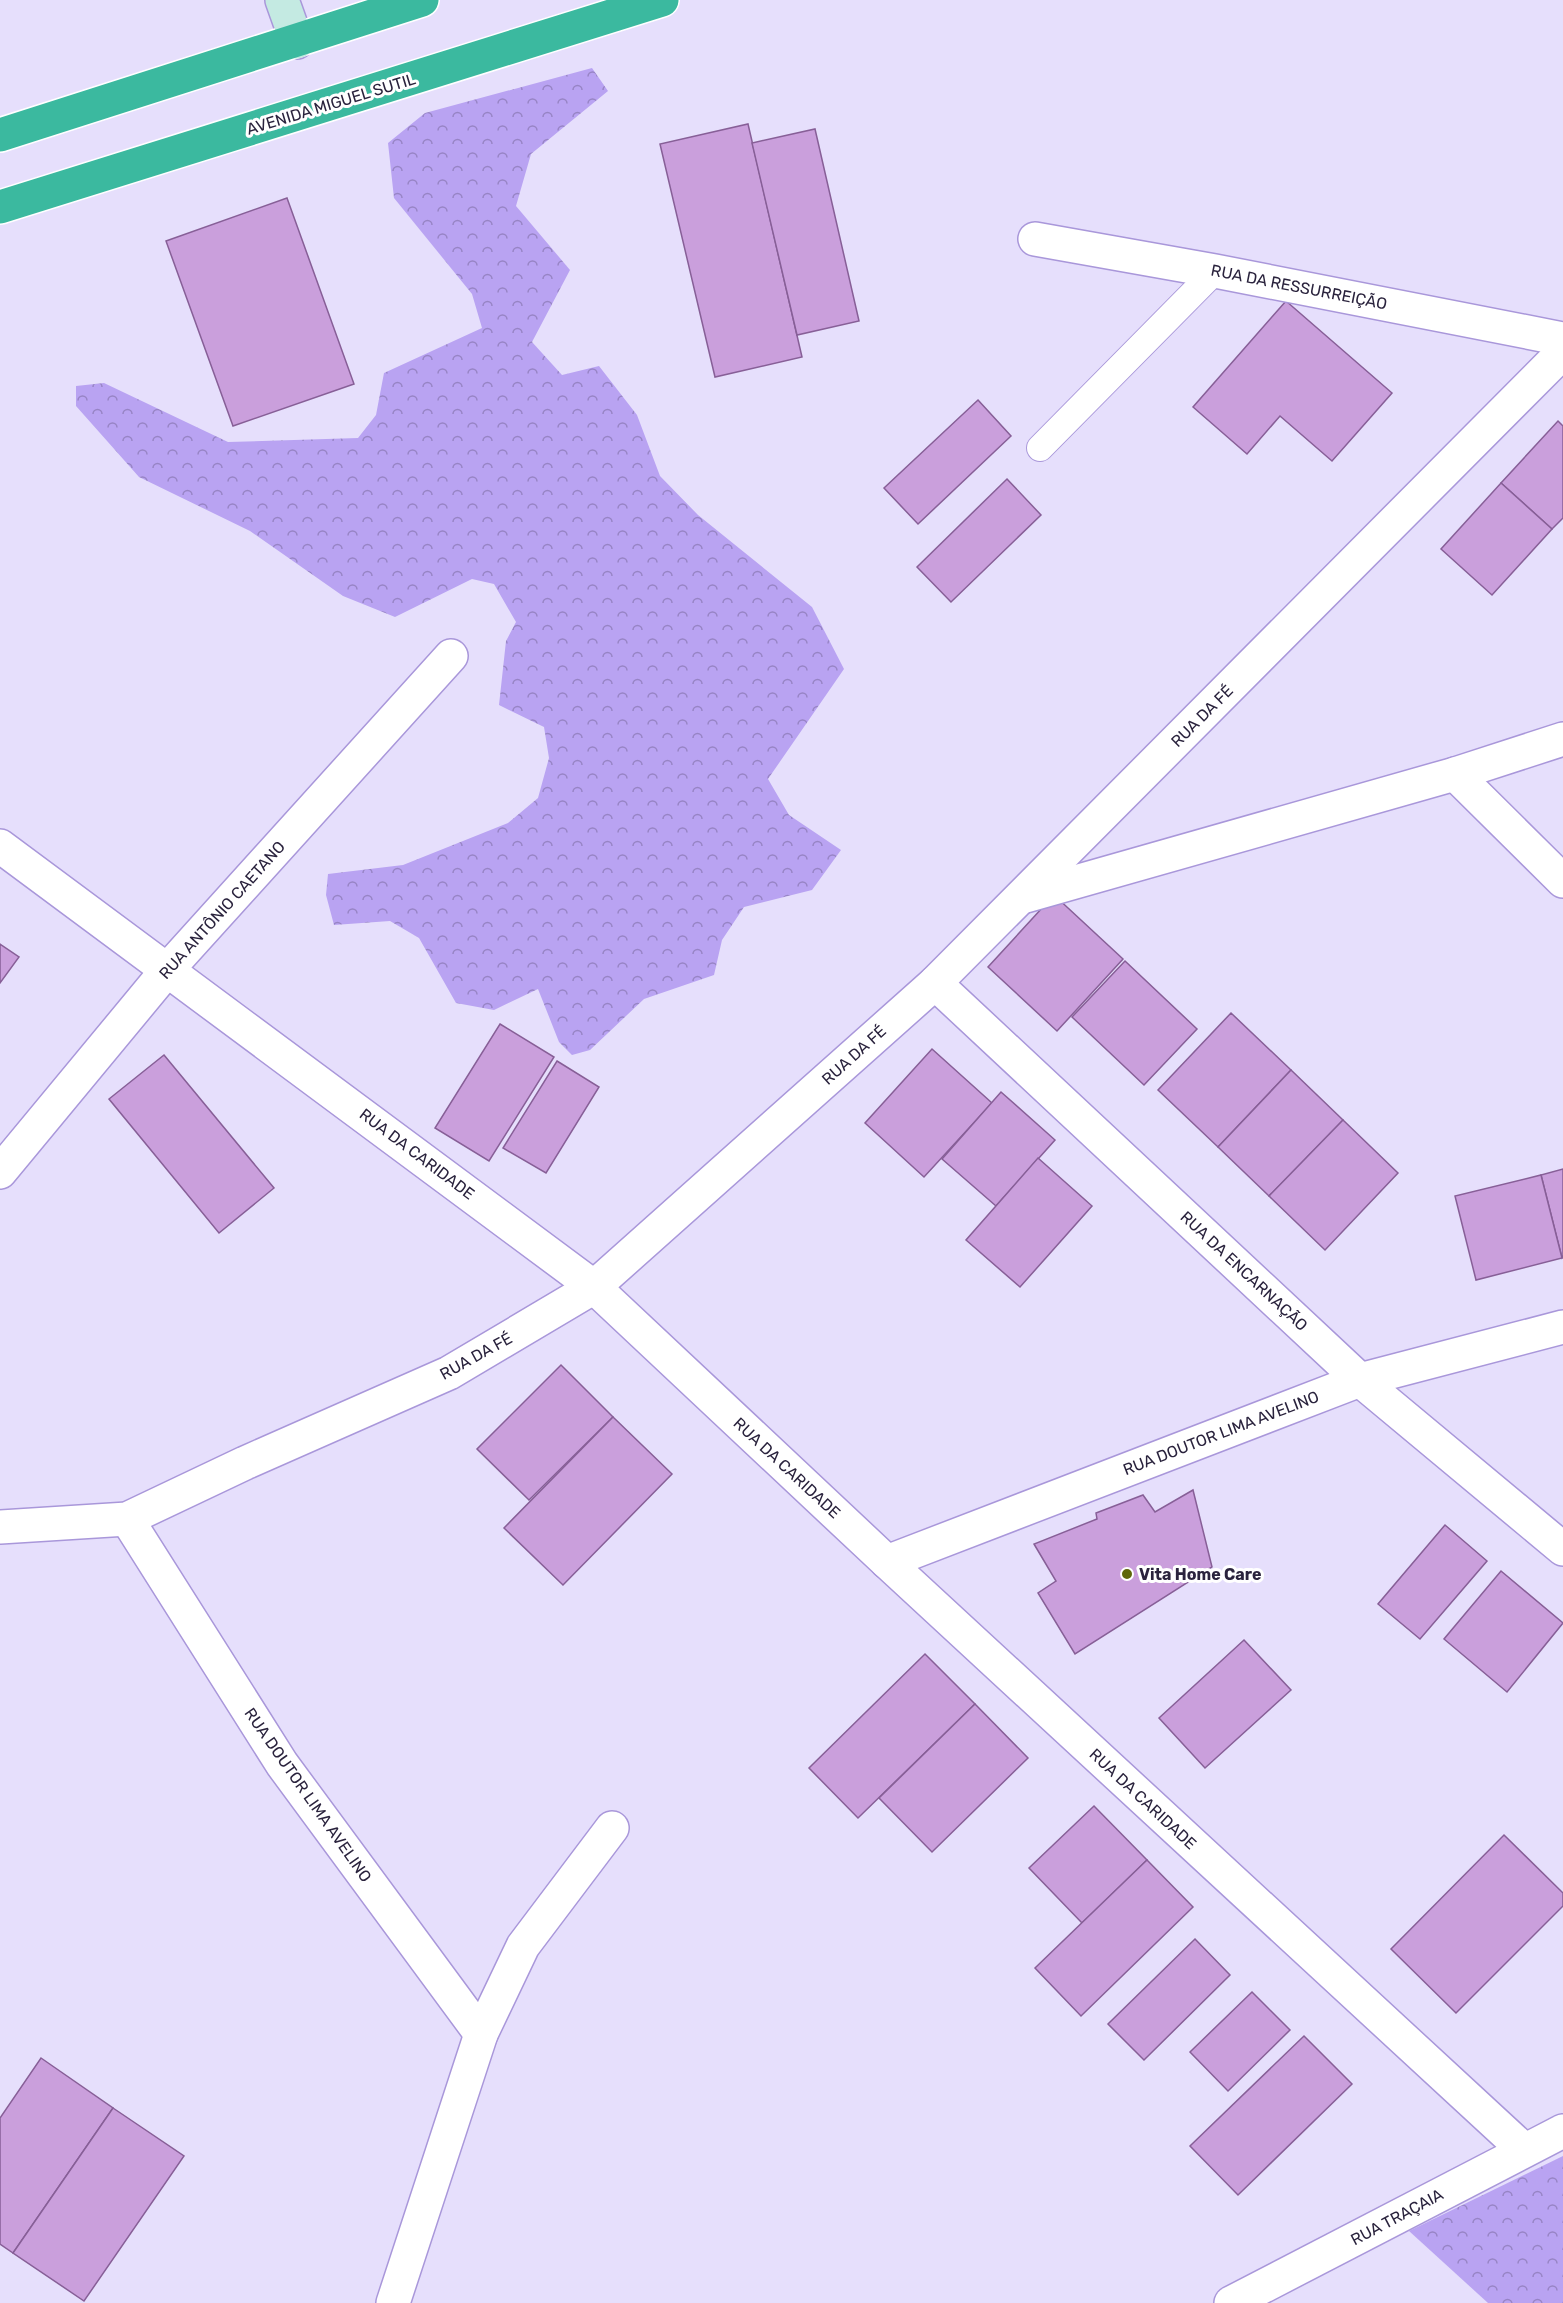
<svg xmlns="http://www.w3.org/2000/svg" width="1563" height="2303" font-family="Rubik,sans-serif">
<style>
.forest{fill:url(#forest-crowns)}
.building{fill:#ca9fdc;stroke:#875f97;stroke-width:1.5}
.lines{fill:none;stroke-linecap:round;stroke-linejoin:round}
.lane-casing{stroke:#a997da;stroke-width:28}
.street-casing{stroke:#a997da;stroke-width:36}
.secondary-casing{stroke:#a997da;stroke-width:36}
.highway-casing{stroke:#fff;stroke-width:36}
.lane{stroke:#fff;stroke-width:26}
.street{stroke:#fff;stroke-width:33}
.secondary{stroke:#c4eae2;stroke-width:33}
.highway{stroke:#3bb99f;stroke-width:33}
.poi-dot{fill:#5e670a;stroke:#fff;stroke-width:2}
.labels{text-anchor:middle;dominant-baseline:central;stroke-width:6;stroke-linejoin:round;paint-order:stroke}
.street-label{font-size:16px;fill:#2a233d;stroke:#fff}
.poi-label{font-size:16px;font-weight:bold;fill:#2a233d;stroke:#fff;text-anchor:start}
</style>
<defs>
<pattern id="forest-crowns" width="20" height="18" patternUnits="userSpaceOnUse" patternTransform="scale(1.5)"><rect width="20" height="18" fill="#b9a3f2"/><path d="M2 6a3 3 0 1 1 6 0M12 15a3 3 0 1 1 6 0" fill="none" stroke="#9784c5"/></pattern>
</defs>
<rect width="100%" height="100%" fill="#e6dffc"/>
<g class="forest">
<polygon points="592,68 608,91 531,154 516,206 570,270 532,342 562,375 599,366 637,415 660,476 698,515 812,607 844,669 768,779 789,815 841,850 812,890 744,907 722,940 714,975 644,999 590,1050 572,1055 559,1042 538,989 494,1010 456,1003 419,938 390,921 334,925 326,895 328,874 403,865 508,823 538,798 549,758 544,727 499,705 506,641 516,622 494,584 472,579 395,617 343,596 250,531 139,477 76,406 76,386 104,383 228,442 358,438 376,415 384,373 482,328 472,294 394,198 388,143 425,113"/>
<polygon points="1563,2156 1563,2303 1488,2303 1409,2231"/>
</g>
<g class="building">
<polygon points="748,124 802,357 715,377 660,144"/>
<polygon points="815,129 859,321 797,335 752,143"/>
<polygon points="287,198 354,384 233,426 166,241"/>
<polygon points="1286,301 1392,393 1332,461 1280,416 1247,454 1193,407"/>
<polygon points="978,400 1011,436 918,524 884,488"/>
<polygon points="1558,421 1563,426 1563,518 1552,529 1501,483"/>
<polygon points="1007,479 1041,515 951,602 917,567"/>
<polygon points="1501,483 1552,529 1492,595 1441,549"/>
<polygon points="1054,895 1123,959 1057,1031 988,967"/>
<polygon points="0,944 19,957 0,983"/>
<polygon points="1125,961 1197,1029 1144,1085 1072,1017"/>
<polygon points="1231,1013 1291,1070 1218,1147 1158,1090"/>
<polygon points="500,1024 554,1057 489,1161 435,1128"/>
<polygon points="932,1049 992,1103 924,1177 865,1123"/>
<polygon points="164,1055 274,1188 219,1233 109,1099"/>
<polygon points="557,1061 599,1087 546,1173 503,1148"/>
<polygon points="1291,1070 1343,1120 1269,1196 1218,1147"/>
<polygon points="1001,1092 1055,1140 996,1206 942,1159"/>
<polygon points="1343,1120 1398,1173 1325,1250 1269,1196"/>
<polygon points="1038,1158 1092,1206 1020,1287 966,1240"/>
<polygon points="1563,1169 1563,1257 1562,1258 1541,1175"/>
<polygon points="1541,1175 1562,1258 1476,1280 1455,1196"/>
<polygon points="561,1365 613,1417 529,1500 477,1449"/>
<polygon points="613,1417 672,1474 563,1585 504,1528"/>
<polygon points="1193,1490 1212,1567 1075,1654 1038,1593 1056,1581 1034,1544 1097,1519 1096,1513 1143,1495 1155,1512"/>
<polygon points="1445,1525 1487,1561 1420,1639 1378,1604"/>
<polygon points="1501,1571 1563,1623 1507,1692 1444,1639"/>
<polygon points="1244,1640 1291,1690 1205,1768 1159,1718"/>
<polygon points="925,1654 975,1704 858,1818 809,1768"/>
<polygon points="975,1704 1028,1758 932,1852 879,1798"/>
<polygon points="1094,1806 1147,1860 1082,1923 1029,1868"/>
<polygon points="1504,1835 1563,1893 1563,1906 1456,2013 1391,1949"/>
<polygon points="1147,1860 1193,1907 1081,2016 1035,1968"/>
<polygon points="1195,1939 1230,1975 1144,2060 1108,2024"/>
<polygon points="1252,1992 1290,2030 1228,2091 1190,2052"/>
<polygon points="1304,2036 1352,2084 1238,2195 1190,2146"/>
<polygon points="41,2058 113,2108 13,2253 0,2244 0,2118"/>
<polygon points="113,2108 184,2156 84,2301 13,2253"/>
</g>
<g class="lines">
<g class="lane-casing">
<polyline id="lane" points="1040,448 1215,271"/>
</g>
<g class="street-casing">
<g id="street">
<polyline points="1035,239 1215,271 1563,339"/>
<polyline points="1455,774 1563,881"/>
<polyline points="0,846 594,1287 887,1562 1524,2150"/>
<polyline points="1026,896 1455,774 1563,739"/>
<polyline points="935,983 1360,1380 1563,1549"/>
<polyline points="0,1172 168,969 451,656"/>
<polyline points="127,1519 282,1764 481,2034"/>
<polyline points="0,1527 127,1519 245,1463 449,1373 594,1287 935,983 1563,352"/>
<polyline points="887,1562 1360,1380 1563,1327"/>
<polyline points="393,2303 481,2034 523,1946 612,1828"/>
<polyline points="1231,2303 1563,2131"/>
</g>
</g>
<g class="secondary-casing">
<polyline id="secondary" points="282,0 297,42"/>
</g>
<g class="highway-casing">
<g id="highway">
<polyline points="0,135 422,0"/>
<polyline points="0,207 662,0"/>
</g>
</g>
<use href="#lane" class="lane"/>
<use href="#street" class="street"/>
<use href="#secondary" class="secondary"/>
<use href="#highway" class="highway"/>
</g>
<circle class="poi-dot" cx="1127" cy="1574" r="6"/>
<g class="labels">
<g class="street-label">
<text transform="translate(331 104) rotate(-17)">AVENIDA MIGUEL SUTIL</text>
<text transform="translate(1299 287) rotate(11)">RUA DA RESSURREIÇÃO</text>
<text transform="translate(1202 716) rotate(-45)">RUA DA FÉ</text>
<text transform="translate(222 910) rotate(-48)">RUA ANTÔNIO CAETANO</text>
<text transform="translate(854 1055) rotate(-42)">RUA DA FÉ</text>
<text transform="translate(417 1154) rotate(37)">RUA DA CARIDADE</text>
<text transform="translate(1244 1271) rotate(43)">RUA DA ENCARNAÇÃO</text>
<text transform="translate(476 1356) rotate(-29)">RUA DA FÉ</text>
<text transform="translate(1221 1433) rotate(-21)">RUA DOUTOR LIMA AVELINO</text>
<text transform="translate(787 1468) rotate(43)">RUA DA CARIDADE</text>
<text transform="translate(308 1795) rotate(55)">RUA DOUTOR LIMA AVELINO</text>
<text transform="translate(1143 1799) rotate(43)">RUA DA CARIDADE</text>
<text transform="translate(1397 2217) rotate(-28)">RUA TRAÇAIA</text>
</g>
<g class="poi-label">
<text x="1139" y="1574">Vita Home Care</text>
</g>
</g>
</svg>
